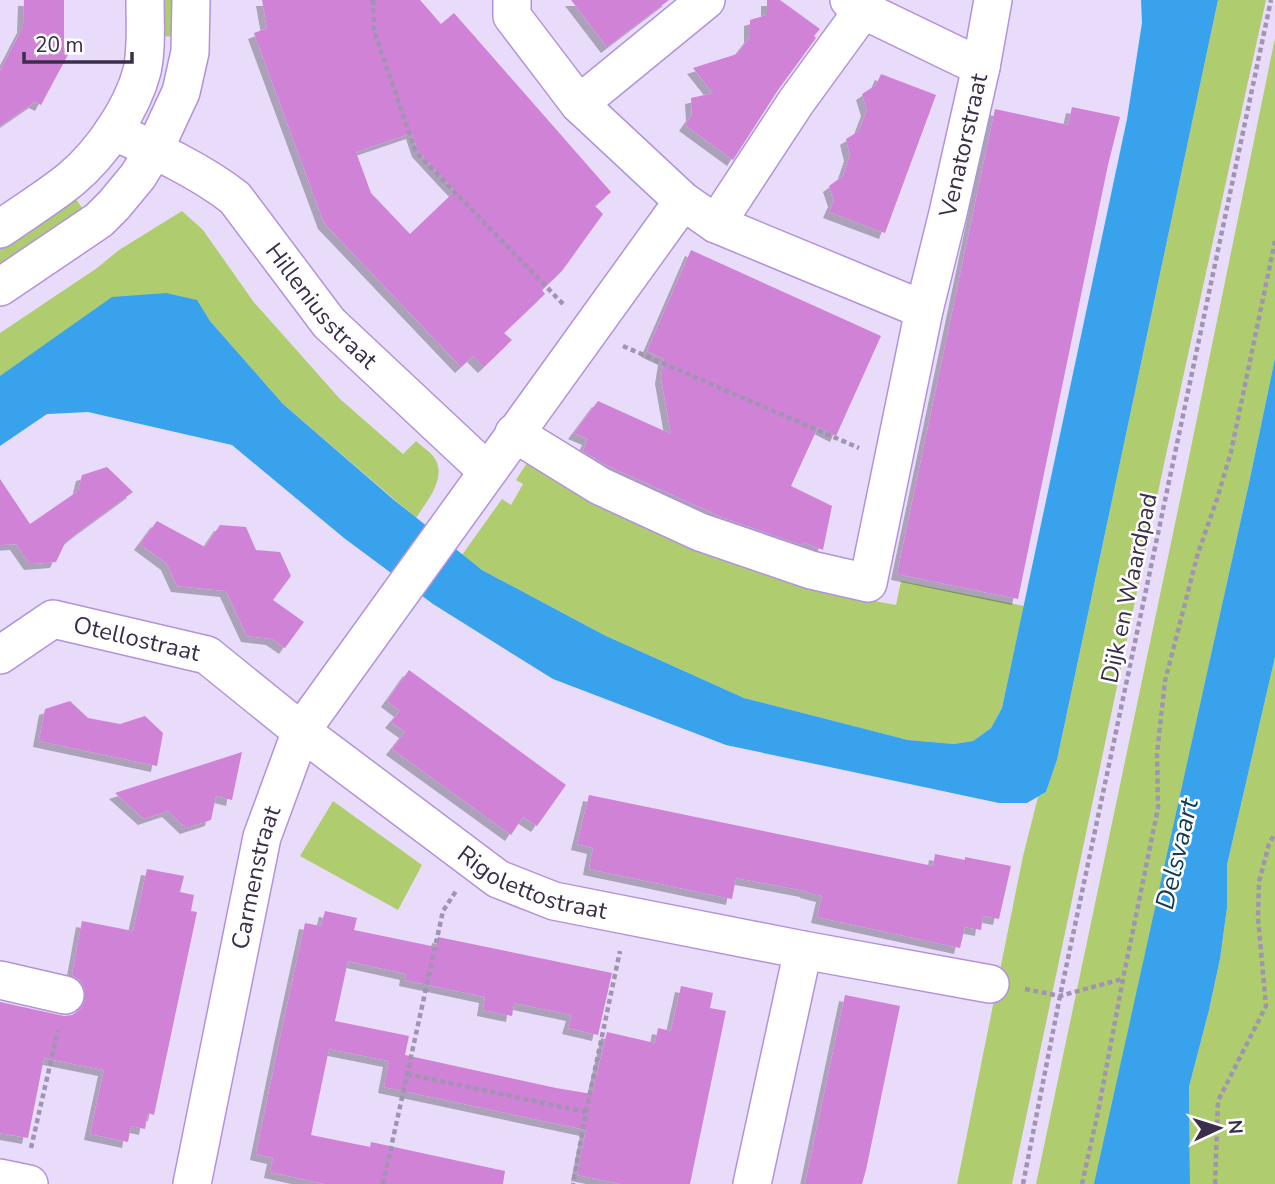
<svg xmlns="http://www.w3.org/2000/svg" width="1275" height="1184" font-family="'Nunito Sans',sans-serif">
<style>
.green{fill:#afcd6f}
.water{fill:#39a2ed}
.building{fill:#cf82d6;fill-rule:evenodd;filter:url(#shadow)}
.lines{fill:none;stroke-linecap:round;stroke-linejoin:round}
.minor-casing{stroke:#b293da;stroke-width:40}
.path{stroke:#a194b2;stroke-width:4.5;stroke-dasharray:5 3.5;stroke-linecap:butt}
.minor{stroke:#fff;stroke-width:37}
.labels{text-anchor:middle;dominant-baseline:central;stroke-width:5;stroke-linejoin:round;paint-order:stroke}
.street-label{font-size:24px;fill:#3b2e4b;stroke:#fff}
.water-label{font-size:26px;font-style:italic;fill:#0f3a58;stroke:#fff}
</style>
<defs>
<filter id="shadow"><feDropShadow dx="-6" dy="6" stdDeviation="0" flood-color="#0004"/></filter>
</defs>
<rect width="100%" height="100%" fill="#e9dcfb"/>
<g class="green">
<polygon points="157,0 181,0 181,37 156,36"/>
<polygon points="1218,0 1266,0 1164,464 1012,1184 957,1184 1023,856 1038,797 1046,792 1057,760"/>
<polygon points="1275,38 1275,358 1249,483 1095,1184 1036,1184 1188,462"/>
<polygon points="72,193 86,214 0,273 0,243"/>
<path d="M182,211L203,230L253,301L340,399L403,454L416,441C421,446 428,450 433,456C449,476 427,501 416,518L283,404L210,321L196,300L0,376V333L97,268L119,250Z"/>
<polygon points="532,455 853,597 896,605 901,581 1024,606 1002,708 991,728 973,741 954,744 908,740 744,698 604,635 482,570 462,555 502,499 511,505 523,484 516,480"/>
<polygon points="1275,657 1275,1184 1190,1184 1189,1087 1209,1010 1220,959 1227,908 1227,865"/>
<polygon points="333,801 422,865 398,910 300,856"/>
</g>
<g class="water">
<polygon points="1141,0 1218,0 1057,760 1046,792 1027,803 999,803 726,745 553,679 433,604 344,538 232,445 88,412 47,414 0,446 0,376 112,297 166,293 197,300 210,321 283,404 394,500 482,570 604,635 744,698 908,740 954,744 973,741 991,728 1002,708 1127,119 1142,23"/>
<polygon points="1275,358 1275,657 1227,865 1227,908 1220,959 1209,1010 1189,1087 1190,1184 1094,1184 1249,483"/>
</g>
<g class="building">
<polygon points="24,0 64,0 64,48 70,51 41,105 35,102 0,126 0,71 23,27"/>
<path d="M262,0H420L441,24L454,13L611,192L595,206L603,214L562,271L542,290L545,294L504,333L512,340L484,367L473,356L461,367L324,223L254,33L267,28ZM412,133L418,151L455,191L410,234L371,193L356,152Z"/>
<polygon points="571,0 669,0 607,47"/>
<polygon points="767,0 780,0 820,29 814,36 816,38 778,90 733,160 685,125 692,115 691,98 713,93 693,68 737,54 750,37 750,20 767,15"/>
<polygon points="881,74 936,95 885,233 829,212 834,201 829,186 843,176 850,155 846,139 859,131 867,110 862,94 876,85"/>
<polygon points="1072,107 1120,117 1108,165 1018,599 897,574 995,109 1068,125"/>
<polygon points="691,250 881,336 836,436 818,427 791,486 832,506 823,550 803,542 802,545 724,518 606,465 583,451 588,439 574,433 598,401 671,434 661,378 664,359 647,351"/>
<polygon points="107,467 133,492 81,530 65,543 56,562 30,564 16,544 0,545 0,479 30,524 78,491 82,475"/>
<polygon points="157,521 205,547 220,525 246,527 256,550 280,552 291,576 273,600 304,622 285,648 272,639 247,636 226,591 177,586 167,564 140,544"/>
<polygon points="409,670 566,785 537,826 523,817 511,835 392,749 405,732 391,722 400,711 387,701"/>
<polygon points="70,701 88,718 120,724 145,716 163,733 157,766 39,741 45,709"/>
<polygon points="242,752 232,800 216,796 211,820 186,828 168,811 144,819 115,793"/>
<polygon points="589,795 933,866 935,854 965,860 965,857 1011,866 999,919 983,916 981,930 965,927 960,948 817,917 822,896 806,892 806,891 736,878 732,899 589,869 593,848 577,844"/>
<polygon points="147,869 184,876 180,892 194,895 191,911 197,912 154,1115 148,1113 145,1129 131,1126 128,1142 90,1134 104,1070 44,1058 28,1138 0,1133 0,1002 64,1016 72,1015 80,1010 85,1000 85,990 80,980 72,975 82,921 133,931"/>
<polygon points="325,911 357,918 354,930 436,947 438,937 612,973 598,1035 568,1028 572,1015 514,1003 512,1016 483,1010 485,997 405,980 406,974 348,961 335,1021 409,1036 405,1055 556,1088 592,1094 607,1032 655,1043 658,1028 671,1031 681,986 713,993 710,1008 726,1011 690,1184 622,1184 577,1175 586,1130 384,1087 389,1061 329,1049 311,1135 370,1147 371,1142 505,1171 503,1184 325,1184 270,1172 273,1158 256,1154 280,1038 305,923 321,926"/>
<polygon points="845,995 900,1006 866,1170 862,1184 805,1184"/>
</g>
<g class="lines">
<g class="minor-casing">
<g id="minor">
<polyline points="512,0 512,16 579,104 683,201 716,224 924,310"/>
<polyline points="981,67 993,0"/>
<polyline points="579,104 706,0"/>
<path id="s1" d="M113,131C153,149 201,171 235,198L329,323L487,471"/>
<polyline points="716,224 796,102 863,10"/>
<path d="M0,229C24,212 49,197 71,179C102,153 132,109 142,71C147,48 145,23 145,0"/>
<polyline points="0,287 99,220 114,205 138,176 154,150 181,92 190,52 191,0"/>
<path id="s2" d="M514,433L600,486L700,532L811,570L868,583L924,310L948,213L981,67L863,10L849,0"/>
<path id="s3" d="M0,655L53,619L207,655L301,731L498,879L554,901L803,950L990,984"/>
<polyline points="0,980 65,995"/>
<polyline points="0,1178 29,1184"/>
<path id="s4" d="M192,1184L262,837L301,731L683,201"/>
<polyline points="752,1184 803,950"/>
</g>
</g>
<g class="path">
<polyline points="373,0 374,31 416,152 565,306"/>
<polyline points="623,346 859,448"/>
<polyline points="1025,989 1060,996 1122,979"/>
<polyline points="407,1074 586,1112 573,1184"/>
<polyline points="586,1112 620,951"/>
<polyline points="31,1148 58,1030"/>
<polyline points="383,1184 443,911 456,891"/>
<polyline points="1023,1184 1060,996 1271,0"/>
<polyline points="1082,1184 1098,1112 1123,979 1158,808 1157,754 1165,681 1198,553 1217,499 1231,452 1275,241"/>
<polyline points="1215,1184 1218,1101 1266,1006 1258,918 1259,882 1269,844 1275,833"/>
</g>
<use href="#minor" class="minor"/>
</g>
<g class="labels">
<g class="street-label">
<text stroke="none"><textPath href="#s2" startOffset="835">Venatorstraat</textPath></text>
<text stroke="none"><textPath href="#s1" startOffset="278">Hilleniusstraat</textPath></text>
<text transform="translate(1129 588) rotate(-78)">Dijk en Waardpad</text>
<text stroke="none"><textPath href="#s3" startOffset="150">Otellostraat</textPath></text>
<text stroke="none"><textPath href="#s4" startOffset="313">Carmenstraat</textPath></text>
<text stroke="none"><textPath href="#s3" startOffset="623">Rigolettostraat</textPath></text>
</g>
<g class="water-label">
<text transform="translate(1177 854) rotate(-77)">Delsvaart</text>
</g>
</g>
<g transform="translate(1219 1128) rotate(86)" stroke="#ffffff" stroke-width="5" paint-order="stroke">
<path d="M0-5L12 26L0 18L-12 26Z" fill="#3b2e4b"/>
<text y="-10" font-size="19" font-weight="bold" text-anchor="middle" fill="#3b2e4b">N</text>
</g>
<path d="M24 52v10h108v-10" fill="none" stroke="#3b2e4b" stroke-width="3.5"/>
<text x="35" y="52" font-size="21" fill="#3b2e4b" stroke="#ffffff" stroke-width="5" paint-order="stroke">20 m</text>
</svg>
